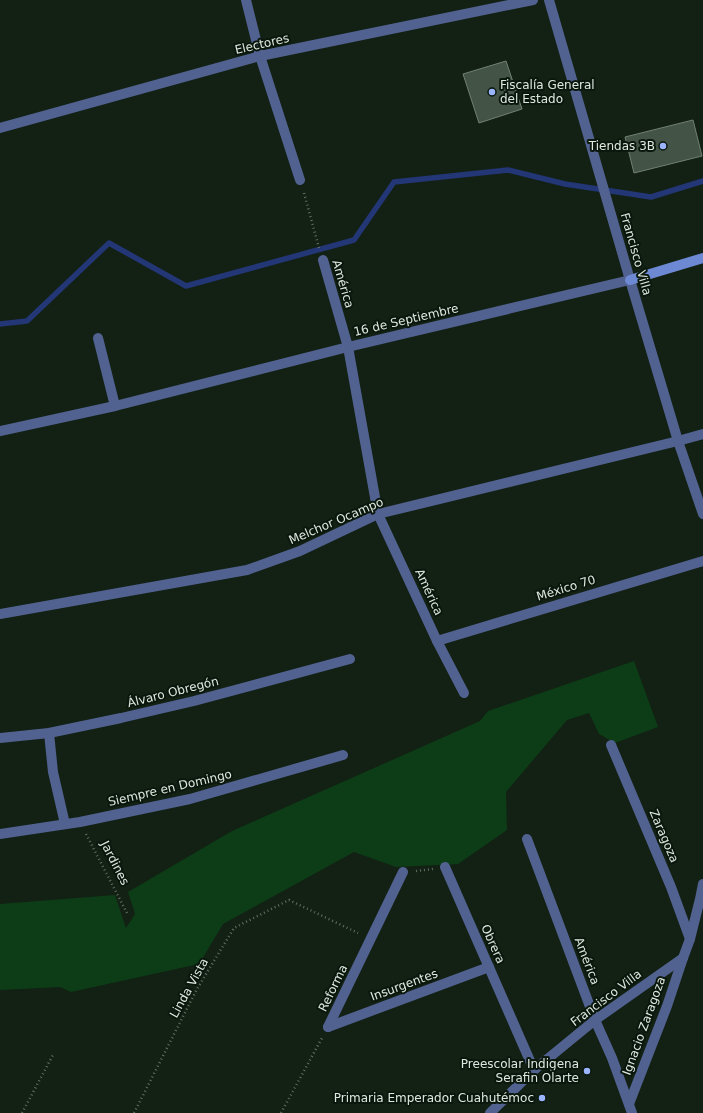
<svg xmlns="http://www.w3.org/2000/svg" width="703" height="1113" font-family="'DejaVu Sans',sans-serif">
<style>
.green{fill:#0c3d17}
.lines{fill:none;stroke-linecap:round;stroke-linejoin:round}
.stream{stroke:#233675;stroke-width:5.5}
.building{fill:#435345;stroke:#708071}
.path{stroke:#636e64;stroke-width:2.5;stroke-dasharray:1 3;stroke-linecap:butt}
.pedestrian{stroke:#516290;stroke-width:10}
.minor{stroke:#516290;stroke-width:10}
.tertiary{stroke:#516290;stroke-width:10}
.secondary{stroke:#6e89d4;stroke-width:10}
.poi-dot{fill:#9ab5fd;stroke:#0a170c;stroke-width:1.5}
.labels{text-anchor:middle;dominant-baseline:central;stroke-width:4;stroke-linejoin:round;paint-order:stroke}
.street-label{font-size:12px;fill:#dfe8e0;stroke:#0a170c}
.poi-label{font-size:12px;fill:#dfe8e0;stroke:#0a170c;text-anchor:end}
</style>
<rect width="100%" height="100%" fill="#132014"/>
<polygon class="green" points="634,661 658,727 615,743 599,734 589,713 567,720 506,792 507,830 458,864 396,867 354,852 223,924 199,964 71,992 60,987 0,990 0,904 115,895 126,928 135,914 128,892 232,831 480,721 488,711"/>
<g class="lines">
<polyline class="stream" points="0,324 27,321 109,243 186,286 354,240 394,182 508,170 565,184 651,197 703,181"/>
</g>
<g class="building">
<polygon points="506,61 522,109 479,123 463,74"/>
<polygon points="693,120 702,156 634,173 625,137"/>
</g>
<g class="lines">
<g class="path">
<polyline points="304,193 319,248"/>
<polyline points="86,834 128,915"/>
<polyline points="416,871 433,869"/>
<polyline points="22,1113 54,1053"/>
<polyline points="134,1113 197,989 234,928 289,900 358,933"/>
<polyline points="281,1113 322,1038"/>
</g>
<polyline class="pedestrian" points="437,641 464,693"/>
<g class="minor">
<polyline points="246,0 260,56 300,180"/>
<polyline points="0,128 260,56 533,0"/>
<polyline points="323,260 348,347 378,514 437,641 703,561"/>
<polyline points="630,280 678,441 703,514"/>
<polyline points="98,338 115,406"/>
<polyline points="0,614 247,570 300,551 378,514 678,441 703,434"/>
<polyline points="49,733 53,772 65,824"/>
<polyline points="0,738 49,733 121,718 194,701 350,659"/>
<polyline points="611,745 671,887 690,939"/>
<polyline points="0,834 80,822 190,799 343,755"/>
<polyline points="527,839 595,1020 612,1058 632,1113"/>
<polyline points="445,867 534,1070"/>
<polyline points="328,1027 403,872"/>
<polyline points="328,1027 489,967"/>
<polyline points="629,1104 667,1006 683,958"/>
<polyline points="490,1113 534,1070 595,1020 683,958 690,939 700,899 703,884"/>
</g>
<polyline class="tertiary" points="0,431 115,406 348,347 630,280 549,0"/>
<polyline class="secondary" points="630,280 703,258"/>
</g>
<g class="poi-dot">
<circle cx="492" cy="92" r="4"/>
<circle cx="663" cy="146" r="4"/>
<circle cx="587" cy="1071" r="4"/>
<circle cx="542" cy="1098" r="4"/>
</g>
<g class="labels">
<g class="street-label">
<text transform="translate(262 44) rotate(-13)">Electores</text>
<text transform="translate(636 254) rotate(74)">Francisco Villa</text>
<text transform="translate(343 284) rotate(74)">América</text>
<text transform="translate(406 320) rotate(-13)">16 de Septiembre</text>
<text transform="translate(336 521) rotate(-23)">Melchor Ocampo</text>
<text transform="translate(566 588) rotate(-17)">México 70</text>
<text transform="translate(429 592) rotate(65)">América</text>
<text transform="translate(173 692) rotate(-14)">Álvaro Obregón</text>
<text transform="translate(170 788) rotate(-13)">Siempre en Domingo</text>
<text transform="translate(664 836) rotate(67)">Zaragoza</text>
<text transform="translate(115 863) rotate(63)">Jardines</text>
<text transform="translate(493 944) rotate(66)">Obrera</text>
<text transform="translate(587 961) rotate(69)">América</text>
<text transform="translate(404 985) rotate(-20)">Insurgentes</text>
<text transform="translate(189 988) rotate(-61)">Linda Vista</text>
<text transform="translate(333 988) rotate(-64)">Reforma</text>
<text transform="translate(606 998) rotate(-37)">Francisco Villa</text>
<text transform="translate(644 1026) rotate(-70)">Ignacio Zaragoza</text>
</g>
<g class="poi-label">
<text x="500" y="85" text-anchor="start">Fiscalía General<tspan x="500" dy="14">del Estado</tspan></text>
<text x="655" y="146">Tiendas 3B</text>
<text x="579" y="1064">Preescolar Indigena<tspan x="579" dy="14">Serafin Olarte</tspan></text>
<text x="534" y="1098">Primaria Emperador Cuahutémoc</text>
</g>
</g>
</svg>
